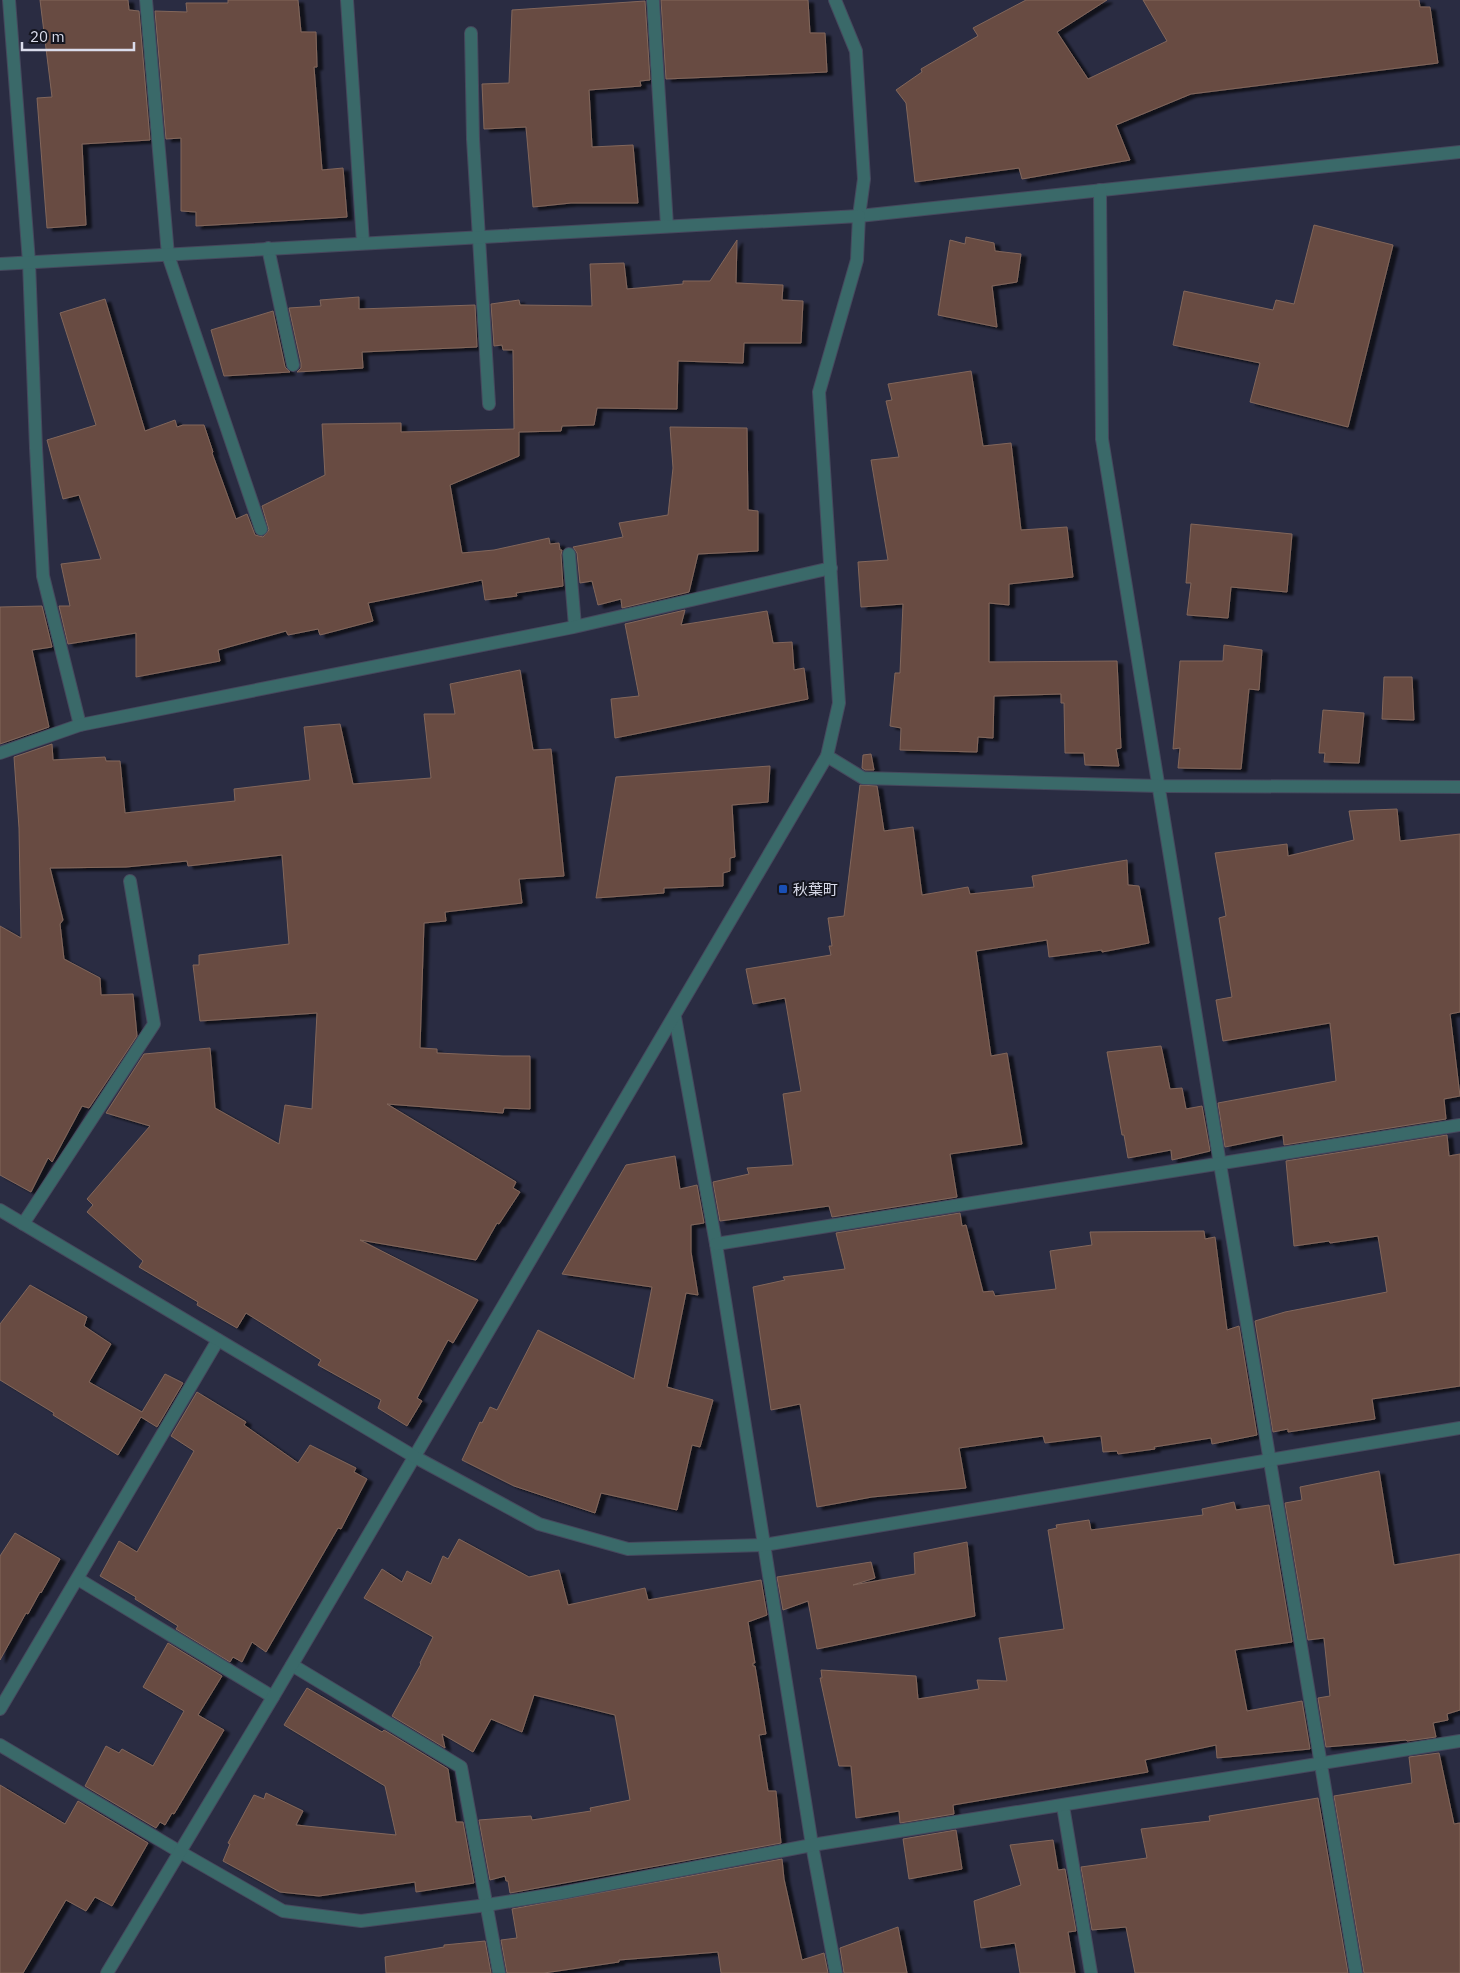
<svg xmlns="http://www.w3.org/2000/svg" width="1460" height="1973" font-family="'IBM Plex Sans','Noto Sans JP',sans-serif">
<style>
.building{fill:#674c42;stroke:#82665b;filter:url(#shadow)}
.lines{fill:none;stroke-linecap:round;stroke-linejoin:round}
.service-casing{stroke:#46485d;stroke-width:14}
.minor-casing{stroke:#46485d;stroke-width:14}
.tertiary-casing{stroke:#46485d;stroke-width:14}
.service{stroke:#3a6969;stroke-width:12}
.minor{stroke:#3a6969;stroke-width:12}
.tertiary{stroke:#3a6969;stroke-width:12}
.transit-dot{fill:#1a4fb4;stroke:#151620;stroke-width:2}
.labels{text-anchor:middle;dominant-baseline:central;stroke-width:4;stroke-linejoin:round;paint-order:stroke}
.poi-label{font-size:15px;fill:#dadceb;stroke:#151620;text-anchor:start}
</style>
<defs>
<filter id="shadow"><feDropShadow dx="5.5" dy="3" stdDeviation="1" flood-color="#0009"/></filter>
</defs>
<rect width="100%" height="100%" fill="#2a2c42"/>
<g class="building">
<polygon points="40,0 128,0 129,10 139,11 150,140 82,144 86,225 47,228 37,98 52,97"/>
<polygon points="228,0 298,0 301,32 316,32 317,67 314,67 322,170 343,168 347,217 196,226 196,212 181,211 181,138 166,139 155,11 187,12 186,3 228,3"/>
<polygon points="661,0 808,0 810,33 825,33 827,72 666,79"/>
<polygon points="1026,0 1107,0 1057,32 1088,79 1167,41 1143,0 1419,0 1420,7 1430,7 1438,63 1191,94 1116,125 1130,160 1022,179 1019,168 915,182 906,103 896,90 922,72 921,69 978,36 973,28"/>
<polygon points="645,1 650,80 640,81 641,86 589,90 592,147 633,145 638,203 571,203 533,207 526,127 484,129 482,84 509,83 512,10"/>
<polygon points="1314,225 1393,245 1348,427 1250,402 1260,363 1173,345 1184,291 1273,310 1276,300 1294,304"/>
<polygon points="966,237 994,243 995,251 1021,254 1017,282 992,286 997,327 938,315 950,240 965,244"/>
<polygon points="737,240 736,283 783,285 782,300 803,301 801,343 744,343 743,363 678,361 677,409 597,408 594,425 562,426 561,431 519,432 519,456 450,485 462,553 494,550 549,538 550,544 559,543 560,550 562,550 561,555 563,586 516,593 517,596 485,600 482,580 368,603 373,621 320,635 318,629 288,635 286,631 218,650 220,661 136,677 136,633 68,644 59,606 70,606 61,564 101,559 79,495 63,499 47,440 96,425 60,313 105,299 145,431 175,420 177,427 183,425 204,425 213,452 212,453 236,519 247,514 255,535 263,537 269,530 262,506 325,475 322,424 401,423 401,432 514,429 513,350 503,350 502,345 494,346 491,304 519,300 520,305 592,306 590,264 624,263 627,289 683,284 683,281 710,281"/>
<polygon points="359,297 359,309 475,305 477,347 362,352 363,368 297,372 301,368 301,363 289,308 321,306 320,300"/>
<polygon points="273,311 285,367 290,372 224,376 211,330"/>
<polygon points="971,371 983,446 1011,443 1021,530 1067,527 1073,577 1009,584 1009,605 989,603 989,662 1117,661 1121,748 1116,749 1119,766 1085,765 1084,753 1065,753 1064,703 1061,703 1061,694 994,696 993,738 978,737 977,752 900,750 901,728 890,726 895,673 900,673 903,604 861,607 858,562 888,560 871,460 899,457 886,401 892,400 888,384"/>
<polygon points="670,427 747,428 748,510 758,511 758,551 698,554 689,592 622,608 621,599 598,605 592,581 580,583 577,553 573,547 623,537 619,523 668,515 673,468"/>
<polygon points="1191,524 1292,534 1287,592 1231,587 1228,618 1187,615 1191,583 1186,583"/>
<polygon points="42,606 52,647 32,650 49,727 0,744 0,607"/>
<polygon points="685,610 681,625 767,611 773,643 792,642 794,670 804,668 808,699 615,738 611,699 639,696 625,624"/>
<polygon points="1224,645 1262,650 1259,690 1249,689 1241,769 1178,768 1180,748 1173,749 1180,661 1223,661"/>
<polygon points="520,670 533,750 551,749 564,876 519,879 522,903 445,912 446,921 424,923 420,1048 437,1049 437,1053 503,1056 530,1056 530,1109 504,1108 503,1113 387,1104 516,1182 513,1188 520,1192 499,1224 497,1223 476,1260 360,1240 478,1300 453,1343 448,1340 417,1398 422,1401 407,1426 378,1408 381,1400 318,1365 321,1360 246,1313 237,1328 197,1305 198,1302 139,1267 143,1261 87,1212 93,1205 87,1199 150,1126 106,1113 144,1054 210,1048 215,1108 279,1144 285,1105 312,1109 317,1013 200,1021 193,965 199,965 199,955 289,944 282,855 188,866 187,861 126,867 50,868 63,920 60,924 64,959 100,978 101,995 133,994 137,1036 89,1108 82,1106 52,1162 48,1158 31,1192 0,1175 0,926 21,938 19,828 14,757 52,744 53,760 105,757 106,761 120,761 125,813 235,801 234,789 310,780 304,727 340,724 353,784 431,778 424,714 455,714 450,684"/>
<polygon points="1384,677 1412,677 1414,720 1382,719"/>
<polygon points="1323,710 1364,713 1359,763 1324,762 1325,753 1319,753"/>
<polygon points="871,754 874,770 865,770 862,768 863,755"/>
<polygon points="770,766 768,802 732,805 735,857 730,858 730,871 723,873 723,886 664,888 664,893 596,898 616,777"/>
<polygon points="860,785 877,786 884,831 913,827 922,895 968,887 970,894 1034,887 1032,876 1127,860 1128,885 1139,886 1149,943 1102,952 1102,950 1049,957 1047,940 976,951 991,1056 1007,1053 1022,1144 950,1154 957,1197 832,1217 829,1206 720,1221 713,1182 749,1174 747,1168 793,1165 783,1094 801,1091 785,998 753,1004 746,969 831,955 829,946 832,946 828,918 844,916"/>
<polygon points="1397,809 1400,841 1460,834 1460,1012 1450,1014 1460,1096 1444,1099 1446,1119 1284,1145 1283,1135 1225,1147 1218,1103 1336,1081 1330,1023 1223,1041 1216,1000 1232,997 1219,918 1226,916 1215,853 1287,844 1288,856 1354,840 1349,811"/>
<polygon points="1161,1046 1170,1089 1182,1088 1186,1109 1202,1106 1210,1151 1172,1160 1171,1150 1128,1158 1124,1135 1122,1135 1107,1052"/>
<polygon points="1447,1135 1449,1156 1460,1154 1460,1386 1372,1399 1375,1419 1288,1432 1288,1429 1273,1432 1255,1321 1285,1312 1387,1292 1378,1236 1330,1243 1329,1241 1294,1246 1286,1161"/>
<polygon points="675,1156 680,1189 697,1185 704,1223 691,1225 691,1252 698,1295 686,1293 667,1387 713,1400 700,1447 692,1445 677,1510 601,1493 595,1513 514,1486 462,1460 480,1422 482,1423 490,1407 497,1410 538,1330 634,1379 652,1287 562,1274 626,1165"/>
<polygon points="960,1213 962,1226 966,1225 983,1292 993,1291 995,1296 1056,1289 1050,1251 1092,1245 1090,1232 1204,1231 1205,1239 1215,1237 1227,1330 1239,1326 1257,1435 1212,1444 1211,1438 1154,1447 1155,1449 1118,1454 1117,1451 1103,1452 1101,1436 1045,1443 1043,1436 959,1448 966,1488 872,1497 817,1507 800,1404 771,1410 753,1287 785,1280 783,1277 845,1269 836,1233"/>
<polygon points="30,1285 87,1317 84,1326 111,1344 89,1382 142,1412 165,1374 183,1383 157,1427 141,1417 118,1455 53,1415 54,1413 0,1380 0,1324"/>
<polygon points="197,1392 246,1422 244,1425 298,1463 310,1445 356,1468 354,1472 367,1479 341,1529 338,1528 266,1652 252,1642 242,1662 233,1657 230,1662 176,1629 178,1626 135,1599 136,1597 100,1576 119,1541 137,1552 194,1451 171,1436"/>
<polygon points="1379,1471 1394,1565 1460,1554 1460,1710 1447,1714 1448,1720 1433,1723 1436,1737 1407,1741 1406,1740 1326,1747 1318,1698 1330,1696 1324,1638 1308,1640 1285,1503 1302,1500 1300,1487"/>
<polygon points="1234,1502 1236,1510 1269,1505 1292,1642 1235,1650 1247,1711 1302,1701 1310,1749 1217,1758 1216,1745 1145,1760 1148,1772 953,1805 954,1814 900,1823 899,1811 856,1818 851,1766 839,1766 820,1678 822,1678 821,1670 916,1676 918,1699 979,1689 977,1680 1007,1681 999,1638 1064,1629 1048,1530 1057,1528 1056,1525 1089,1520 1091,1530 1203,1515 1202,1509"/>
<polygon points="15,1533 60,1559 41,1593 40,1592 28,1614 26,1613 0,1660 0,1556"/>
<polygon points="459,1539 529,1577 559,1570 568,1605 645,1588 648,1600 761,1580 767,1615 748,1622 755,1663 753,1663 753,1666 755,1666 766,1734 759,1735 768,1791 776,1791 781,1843 510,1893 508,1881 506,1881 505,1876 490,1880 479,1820 531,1816 532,1820 591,1811 590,1808 630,1800 615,1715 534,1695 522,1732 491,1719 473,1752 442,1734 445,1748 392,1716 421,1664 420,1663 433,1637 364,1598 382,1569 402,1582 407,1571 431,1584 443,1556 448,1559"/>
<polygon points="967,1542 975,1616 817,1649 808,1601 783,1610 777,1577 871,1562 875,1578 853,1585 915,1574 914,1553"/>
<polygon points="168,1643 222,1676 198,1715 224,1730 174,1814 172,1813 165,1825 160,1822 156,1828 85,1786 106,1746 119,1753 122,1749 153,1766 184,1711 143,1687"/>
<polygon points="307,1688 382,1732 384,1730 448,1769 456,1822 463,1822 474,1883 416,1892 415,1882 319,1896 280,1892 223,1861 230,1844 228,1843 254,1795 264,1799 266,1793 303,1811 296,1825 396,1835 385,1786 284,1725"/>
<polygon points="1439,1753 1454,1824 1460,1823 1460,1973 1364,1973 1334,1796 1412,1783 1409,1757"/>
<polygon points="0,1785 65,1824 78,1801 148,1843 112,1906 95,1897 86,1911 66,1900 23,1973 0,1973"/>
<polygon points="1318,1798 1348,1973 1135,1973 1126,1927 1092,1930 1081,1867 1147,1858 1141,1829 1210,1821 1209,1816"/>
<polygon points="956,1830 962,1869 909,1879 903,1839"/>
<polygon points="1053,1840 1058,1870 1065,1869 1076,1931 1068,1932 1075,1973 1020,1973 1015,1943 981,1948 974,1901 1021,1885 1010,1845"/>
<polygon points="782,1859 784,1879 802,1960 824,1953 828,1973 721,1973 718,1952 619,1960 619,1962 544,1973 507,1973 501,1940 517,1938 512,1909"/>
<polygon points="898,1927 907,1973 844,1973 840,1948"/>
<polygon points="485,1941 491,1973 386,1973 385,1957 444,1947 444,1945"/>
</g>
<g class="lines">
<g class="service-casing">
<g id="service">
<polyline points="653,1 667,226"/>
<polyline points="471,33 473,139 489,404"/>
<polyline points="268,248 293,365"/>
<polyline points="168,255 261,529"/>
<polyline points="569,554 575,626"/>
<polyline points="78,1579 273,1697"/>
<polyline points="0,1745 180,1852"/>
<polyline points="1063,1806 1091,1973"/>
</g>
</g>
<g class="minor-casing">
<g id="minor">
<polyline points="9,0 29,262 36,448 43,576 80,725"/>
<polyline points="146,0 168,255"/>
<polyline points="347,0 363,243"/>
<polyline points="835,0 856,51 864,179 859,216 1460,152"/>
<polyline points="1100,190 1102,439 1220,1164 1356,1973"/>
<polyline points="0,753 80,725 574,627 831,568"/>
<polyline points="827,756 863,778 1159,786 1460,787"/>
<polyline points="675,1017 716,1244 812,1845 836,1973"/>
<polyline points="23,1224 154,1024 130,881"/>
<polyline points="716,1244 1460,1125"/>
<polyline points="292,1665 461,1767 499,1973"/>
<polyline points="0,1709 218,1340"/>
<polyline points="180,1852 283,1911 361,1921 487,1905 561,1893 812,1845 1460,1741"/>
</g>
</g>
<g class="tertiary-casing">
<g id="tertiary">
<polyline points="0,264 859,216 857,260 819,392 839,703 827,756 273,1697 107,1973"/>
<polyline points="0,1210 415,1457 539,1524 628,1549 764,1545 1460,1428"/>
</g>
</g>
<use href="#service" class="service"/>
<use href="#minor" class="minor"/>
<use href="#tertiary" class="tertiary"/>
</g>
<rect class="transit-dot" x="778" y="884" width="10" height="10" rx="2.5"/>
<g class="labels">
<g class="poi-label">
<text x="793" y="889">秋葉町</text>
</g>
</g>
<path d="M22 42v8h112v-8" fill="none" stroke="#dadceb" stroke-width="2.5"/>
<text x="30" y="42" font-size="15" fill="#dadceb" stroke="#151620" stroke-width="4" paint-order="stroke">20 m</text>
</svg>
